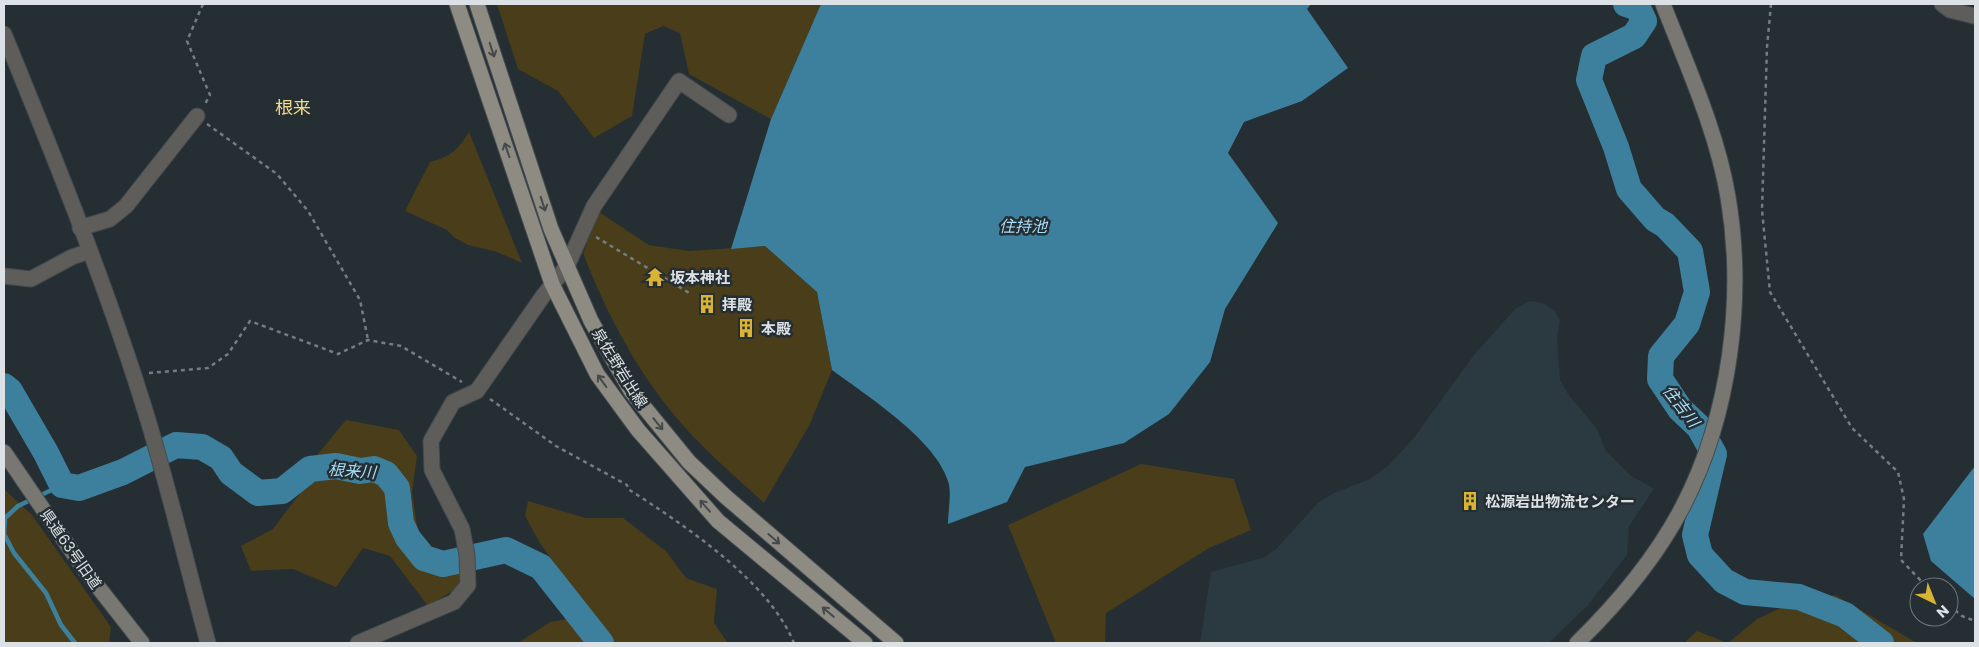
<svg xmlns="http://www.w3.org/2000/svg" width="1979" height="647" font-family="Poppins,'Noto Sans JP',sans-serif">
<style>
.built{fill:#2b3941}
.green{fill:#493d1a}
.water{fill:#3d809d}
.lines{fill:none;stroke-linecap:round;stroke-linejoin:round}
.stream{stroke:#3d809d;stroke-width:4.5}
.river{stroke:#3d809d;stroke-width:26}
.street-casing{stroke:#424b4f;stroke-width:17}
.secondary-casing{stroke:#424b4f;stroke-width:17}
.primary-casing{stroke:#424b4f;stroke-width:17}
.path{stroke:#757d81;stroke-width:2.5;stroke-dasharray:4 4;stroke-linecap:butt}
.street{stroke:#5e5d59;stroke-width:15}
.secondary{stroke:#797771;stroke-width:15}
.primary{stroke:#8e8b83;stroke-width:15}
.oneway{stroke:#444a4b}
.labels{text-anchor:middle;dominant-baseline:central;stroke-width:5;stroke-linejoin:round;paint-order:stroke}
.poi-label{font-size:15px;font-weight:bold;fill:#dbe1e4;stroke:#252e33;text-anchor:start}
.street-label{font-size:15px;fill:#dbe1e4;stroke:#252e33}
.water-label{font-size:16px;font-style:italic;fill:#a7def8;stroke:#252e33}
.quarter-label{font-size:18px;fill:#f4da8d;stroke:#252e33}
</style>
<rect width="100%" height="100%" fill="#252e33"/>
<polygon class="built" points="1530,301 1543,303 1555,311 1560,321 1557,337 1560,380 1568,394 1597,429 1606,451 1630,475 1654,489 1629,526 1627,555 1589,604 1549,643 1200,643 1211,572 1265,557 1276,549 1319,502 1334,493 1370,479 1389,465 1413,439 1474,355 1516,308"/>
<g class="green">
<polygon points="497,4 821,4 771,119 689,74 680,33 663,26 645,34 632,116 594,138 558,91 518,69"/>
<path d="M469,132L522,263L497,252L468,245L455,238L447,230L405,211L430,162C451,157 458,149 469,132Z"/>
<path d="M599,212L649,245L689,251L765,246L817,292L832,370L810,424L764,503C739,480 712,457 689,432C642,381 608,318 583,253Z"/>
<polygon points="346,420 399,430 417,456 412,493 419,538 461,573 459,587 428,606 390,556 363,548 336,587 293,569 251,571 241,546 273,529 303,489 313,460"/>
<polygon points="1141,464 1234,479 1251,530 1209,548 1106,613 1105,643 1056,643 1008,525"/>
<polygon points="4,489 32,515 111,627 109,643 4,643"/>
<polygon points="528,501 586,518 623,518 666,551 686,578 717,589 714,623 728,643 518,643 550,622 591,615 540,543 525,516"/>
<polygon points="1835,595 1917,643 1684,643 1697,631 1728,643 1757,619 1785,606"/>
</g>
<g class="water">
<path d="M821,4H1311L1307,9L1348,68L1302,101L1244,122L1228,153L1278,223L1225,309L1210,362L1169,414L1124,443L1025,467L1007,502L948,524C948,511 952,493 948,481C935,439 867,396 832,370L817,292L765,246L731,249L771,119Z"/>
<polygon points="1975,466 1975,599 1931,561 1923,534"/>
</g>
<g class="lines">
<polyline class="stream" points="62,485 18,506 5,518 4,534 14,553 46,593 61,625 75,643"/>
<g class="river">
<polyline points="1626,4 1638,8 1644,21 1634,36 1594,56 1589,80 1616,147 1629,189 1655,219 1665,225 1690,251 1697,292 1687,324 1661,356 1660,379 1680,409 1699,427 1714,454 1695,535 1700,555 1724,581 1745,592 1799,597 1845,615 1881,643"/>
<polyline points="4,386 10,391 46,453 62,485 79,488 123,472 176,445 202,447 221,458 231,473 258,493 282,491 310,469 336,466 360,471 374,469 386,474 397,488 401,523 408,538 424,558 443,564 506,550 541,567 601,643"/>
</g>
<g class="street-casing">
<g id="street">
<polyline points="1942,4 1950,10 1974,16"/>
<path d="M4,34C56,161 108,289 148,420C170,494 188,569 208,643"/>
<polyline points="80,228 110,219 126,206 197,116"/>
<polyline points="4,276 31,279 72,257 90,251"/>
<polyline points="358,643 454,602 468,585 467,555 462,529 432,470 431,441 453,402 477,391 543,296 567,266 594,206 679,81 729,115"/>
</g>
</g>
<g class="secondary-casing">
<g id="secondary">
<polyline points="4,452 84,569 142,643"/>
<path d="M1577,643C1618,603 1656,558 1683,506C1730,415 1745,298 1728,197C1717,131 1687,66 1663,4"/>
</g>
</g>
<g class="primary-casing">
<g id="primary">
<polyline points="457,4 552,284 597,374 638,430 718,521 865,643"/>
<polyline points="477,4 551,229 591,321 631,391 689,462 726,497 896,643"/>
</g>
</g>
<g class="path">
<polyline points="203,4 187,41 210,95 205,104"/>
<polyline points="1771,4 1767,47 1762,210 1770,292 1852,428 1898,472 1904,499 1901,560 1927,587"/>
<polyline points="207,124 277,174 308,211 360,300 368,340"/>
<polyline points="596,237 691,294"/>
<polyline points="149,373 208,368 228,354 250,321 338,354 368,340 401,346 462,382"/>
<path d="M490,399L556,446L627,485L628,489C684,525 768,580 794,643"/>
<polyline points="1949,605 1962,616 1975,621"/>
</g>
<use href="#street" class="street"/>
<use href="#secondary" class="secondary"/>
<use href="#primary" class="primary"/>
</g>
<defs><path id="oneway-shaft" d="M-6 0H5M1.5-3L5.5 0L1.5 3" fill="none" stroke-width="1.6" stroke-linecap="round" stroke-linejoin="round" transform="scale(1.25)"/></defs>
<g class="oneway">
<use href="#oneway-shaft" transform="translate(492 50) rotate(72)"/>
<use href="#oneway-shaft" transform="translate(507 150) rotate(-109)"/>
<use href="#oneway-shaft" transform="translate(543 204) rotate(72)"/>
<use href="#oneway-shaft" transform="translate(602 381) rotate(-126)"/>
<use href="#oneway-shaft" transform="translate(658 424) rotate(51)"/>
<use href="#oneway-shaft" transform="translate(705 506) rotate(-131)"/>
<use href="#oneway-shaft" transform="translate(774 539) rotate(41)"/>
<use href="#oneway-shaft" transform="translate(828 612) rotate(-140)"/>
</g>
<defs>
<g id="temple-bare" transform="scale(1.5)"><path d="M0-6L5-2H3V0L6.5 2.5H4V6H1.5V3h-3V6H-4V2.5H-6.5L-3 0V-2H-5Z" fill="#d9b434" stroke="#252e33" stroke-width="2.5" paint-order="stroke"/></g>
<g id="building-bare" transform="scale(1.5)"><path d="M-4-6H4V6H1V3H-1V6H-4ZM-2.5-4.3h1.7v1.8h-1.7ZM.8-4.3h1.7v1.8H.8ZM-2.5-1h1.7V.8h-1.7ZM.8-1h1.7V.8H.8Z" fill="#d9b434" stroke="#252e33" stroke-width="2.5" paint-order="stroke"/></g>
</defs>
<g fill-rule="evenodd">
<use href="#temple-bare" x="655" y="277"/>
<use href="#building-bare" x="707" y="304"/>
<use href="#building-bare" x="746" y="328"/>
<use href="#building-bare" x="1470" y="501"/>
</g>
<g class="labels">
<g class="poi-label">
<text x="670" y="277">坂本神社</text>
<text x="722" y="304">拝殿</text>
<text x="761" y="328">本殿</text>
<text x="1485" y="501">松源岩出物流センター</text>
</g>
<g class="street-label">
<text transform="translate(620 368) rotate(58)">泉佐野岩出線</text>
<text transform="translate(71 549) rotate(55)">県道63号旧道</text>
</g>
<g class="water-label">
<text x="1023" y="226">住持池</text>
<text transform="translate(1681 406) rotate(52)">住吉川</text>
<text transform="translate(352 471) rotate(4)">根来川</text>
</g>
<g class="quarter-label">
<text x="293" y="107">根来</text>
</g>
</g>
<rect width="1979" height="647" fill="none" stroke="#dbe1e4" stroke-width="10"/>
<g transform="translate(1934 602) rotate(137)"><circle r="24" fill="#252e33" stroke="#6e767a"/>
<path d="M0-4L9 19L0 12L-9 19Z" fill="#d9b434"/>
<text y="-8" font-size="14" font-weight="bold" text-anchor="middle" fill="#dbe1e4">N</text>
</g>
</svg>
